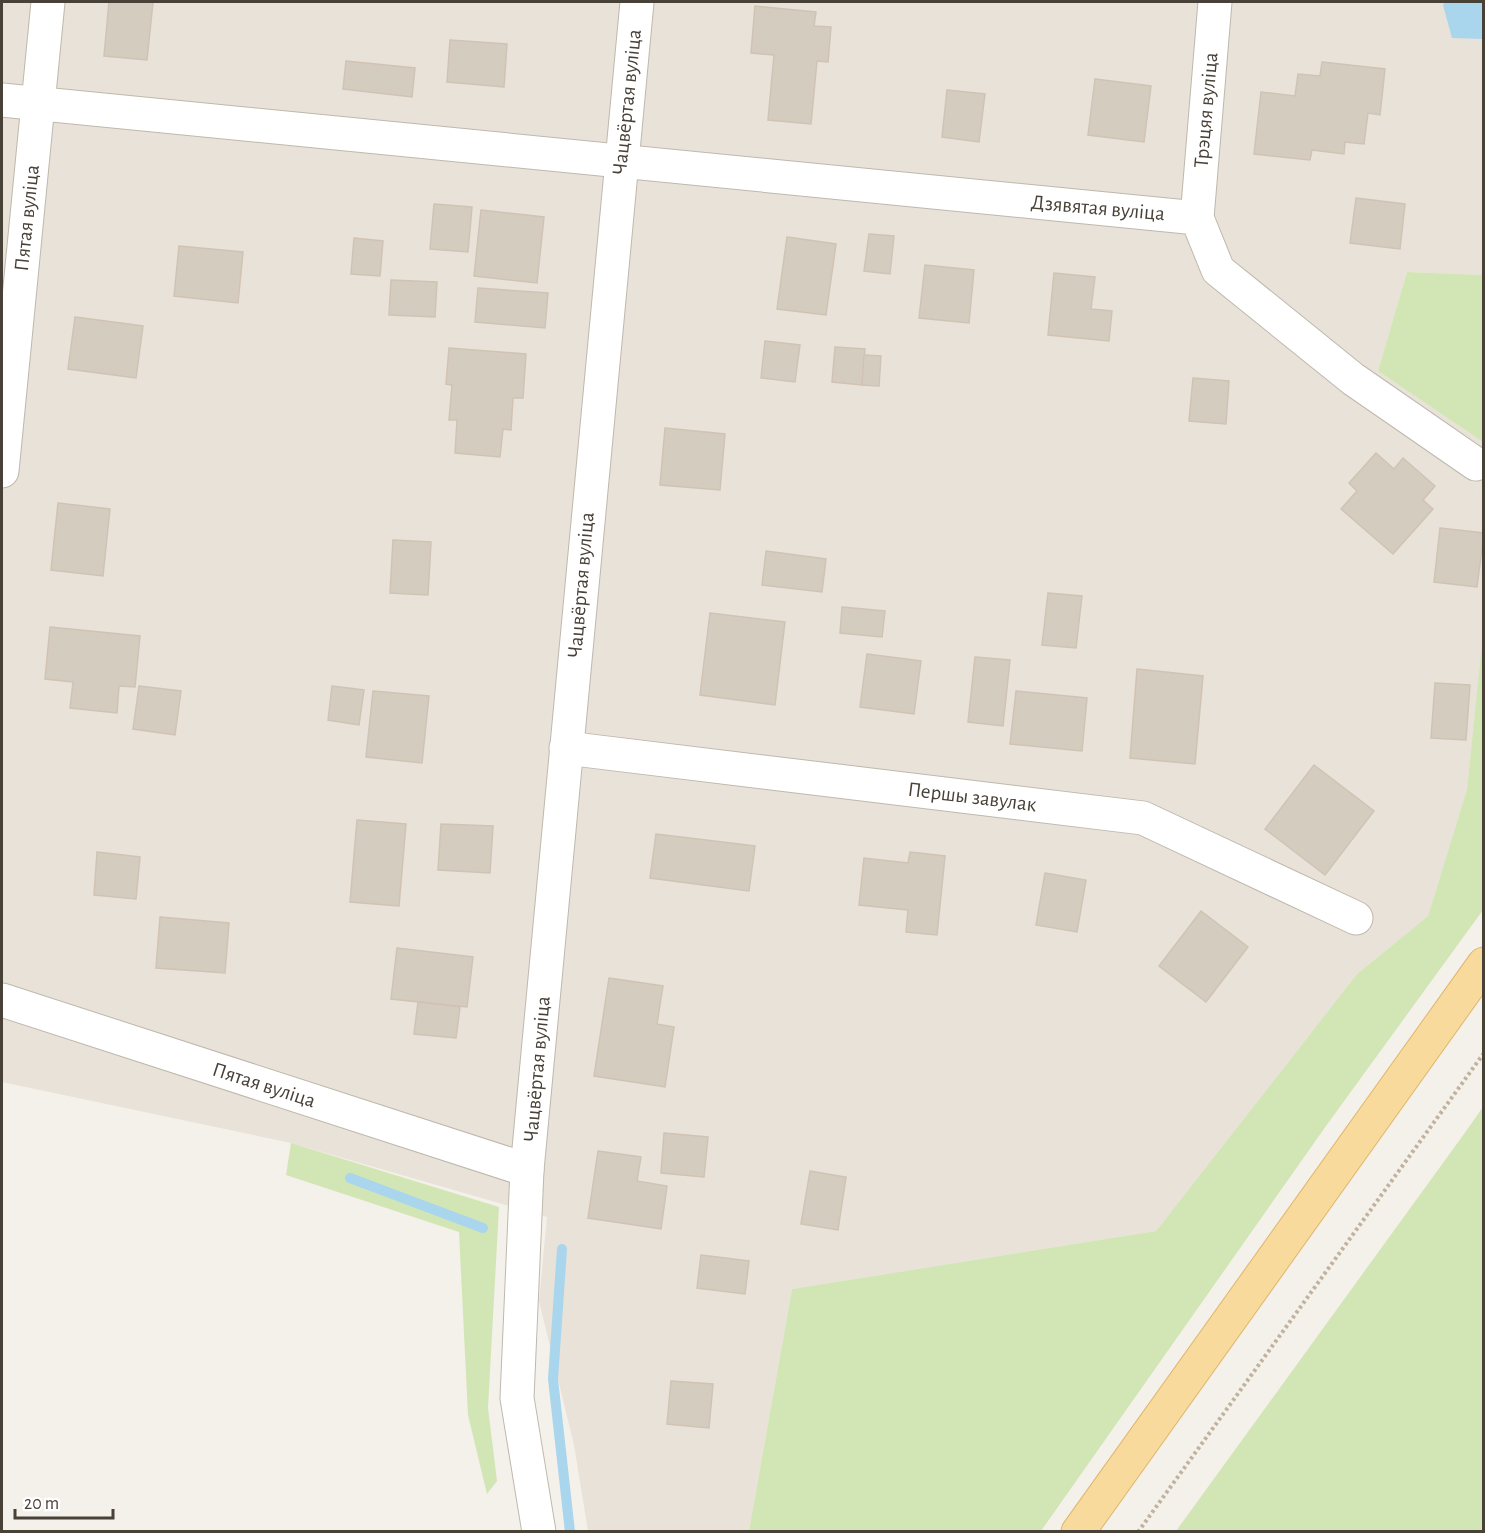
<svg xmlns="http://www.w3.org/2000/svg" width="1485" height="1533" font-family="'Alegreya Sans',sans-serif">
<style>
.residential{fill:#e8e2d8}
.green{fill:#d2e6b5}
.water{fill:#a9d5ed}
.lines{fill:none;stroke-linecap:round;stroke-linejoin:round}
.stream{stroke:#a9d5ed;stroke-width:10}
.building{fill:#d5ccc0;stroke:#d0c3b3;stroke-width:1.5}
.minor-casing{stroke:#bfb8ad;stroke-width:35}
.major-casing{stroke:#deb76d;stroke-width:35}
.path{stroke:#c0b39e;stroke-width:4;stroke-dasharray:3 3;stroke-linecap:butt}
.minor{stroke:#fff;stroke-width:33}
.major{stroke:#f9da9d;stroke-width:33}
.labels{text-anchor:middle;dominant-baseline:central;stroke-width:5;stroke-linejoin:round;paint-order:stroke}
.street-label{font-size:21px;fill:#484138;stroke:#fff}
</style>
<rect width="100%" height="100%" fill="#f4f0ea"/>
<polygon class="residential" points="2,2 1483,2 1483,275 1407,272 1378,371 1483,442 1484,635 1467,789 1428,916 1357,974 1156,1231 792,1289 749,1531 588,1531 574,1445 539,1301 547,1217 291,1143 2,1082"/>
<g class="green">
<polygon points="1407,272 1483,275 1483,442 1378,371"/>
<polygon points="1483,635 1483,910 1326,1126 1041,1531 749,1531 792,1289 1156,1231 1357,974 1428,916 1467,789"/>
<polygon points="1483,1107 1483,1531 1176,1531 1464,1134"/>
<polygon points="291,1143 499,1207 488,1408 497,1481 487,1494 468,1415 459,1232 286,1175"/>
</g>
<polygon class="water" points="1445,2 1483,2 1483,39 1452,38 1443,5"/>
<g class="lines">
<g class="stream">
<polyline points="350,1178 483,1228"/>
<polyline points="562,1249 553,1379 570,1532"/>
</g>
</g>
<g class="building">
<polygon points="109,2 153,2 147,60 104,56"/>
<polygon points="755,6 816,12 814,26 831,27 828,62 817,61 811,124 768,120 774,55 751,53"/>
<polygon points="450,40 507,44 504,87 447,82"/>
<polygon points="346,61 415,68 412,97 343,89"/>
<polygon points="1322,62 1385,69 1380,115 1368,113 1364,144 1345,142 1344,154 1312,150 1310,160 1254,154 1261,92 1295,96 1298,74 1320,76"/>
<polygon points="1095,79 1151,86 1144,142 1088,135"/>
<polygon points="947,90 985,94 979,142 942,137"/>
<polygon points="1356,198 1405,204 1400,249 1350,243"/>
<polygon points="434,204 472,207 468,252 430,249"/>
<polygon points="481,210 544,217 537,283 474,276"/>
<polygon points="869,234 894,236 890,274 864,271"/>
<polygon points="787,237 836,244 826,315 777,309"/>
<polygon points="354,238 383,241 380,276 351,274"/>
<polygon points="179,246 243,252 238,303 174,296"/>
<polygon points="925,265 974,270 969,323 919,318"/>
<polygon points="1054,273 1095,277 1091,309 1112,311 1109,341 1048,335"/>
<polygon points="391,280 437,282 435,317 389,315"/>
<polygon points="478,288 548,293 545,328 475,322"/>
<polygon points="75,317 143,326 136,378 68,369"/>
<polygon points="765,341 800,345 795,382 761,378"/>
<polygon points="835,347 865,349 862,385 832,382"/>
<polygon points="449,348 526,354 523,398 513,398 511,430 503,429 500,457 455,453 457,420 449,420 452,385 446,384"/>
<polygon points="864,355 881,356 879,386 862,385"/>
<polygon points="1193,378 1229,381 1226,424 1189,421"/>
<polygon points="665,428 725,434 720,490 660,485"/>
<polygon points="1376,453 1394,469 1403,458 1435,486 1423,500 1433,509 1393,554 1341,509 1357,491 1349,483"/>
<polygon points="58,503 110,509 103,576 51,570"/>
<polygon points="1440,528 1484,533 1477,587 1434,582"/>
<polygon points="393,540 431,542 428,595 390,593"/>
<polygon points="766,551 826,559 822,592 762,585"/>
<polygon points="1048,593 1082,596 1076,648 1042,645"/>
<polygon points="842,607 885,611 882,637 840,633"/>
<polygon points="710,613 785,622 775,705 700,695"/>
<polygon points="50,627 140,636 135,687 119,686 117,713 70,708 73,682 45,679"/>
<polygon points="867,654 921,661 914,714 860,707"/>
<polygon points="975,657 1010,660 1003,726 968,722"/>
<polygon points="1137,669 1203,676 1195,764 1130,758"/>
<polygon points="1435,683 1470,685 1466,740 1431,738"/>
<polygon points="139,686 181,691 175,735 133,729"/>
<polygon points="332,686 364,690 359,725 328,720"/>
<polygon points="373,691 429,696 422,763 366,757"/>
<polygon points="1016,691 1087,698 1082,751 1010,744"/>
<polygon points="1314,765 1374,811 1325,875 1265,829"/>
<polygon points="357,820 406,824 399,906 350,902"/>
<polygon points="441,824 493,826 490,873 438,870"/>
<polygon points="656,834 755,846 749,891 650,878"/>
<polygon points="97,852 140,857 136,899 94,895"/>
<polygon points="910,852 945,856 937,935 906,932 908,910 859,905 864,858 908,863"/>
<polygon points="1045,873 1086,880 1077,932 1036,925"/>
<polygon points="1201,911 1248,947 1206,1002 1159,966"/>
<polygon points="160,917 229,923 225,973 156,968"/>
<polygon points="397,948 473,957 467,1007 391,999"/>
<polygon points="609,978 663,986 657,1024 674,1027 665,1087 594,1076"/>
<polygon points="418,1002 460,1007 456,1038 414,1034"/>
<polygon points="664,1133 708,1137 704,1177 661,1173"/>
<polygon points="598,1151 641,1157 637,1181 667,1186 661,1229 588,1218"/>
<polygon points="810,1171 846,1177 838,1230 801,1224"/>
<polygon points="701,1255 749,1261 745,1294 697,1288"/>
<polygon points="671,1381 713,1384 709,1428 667,1424"/>
</g>
<g class="lines">
<g class="minor-casing">
<g id="minor">
<polyline points="2,100 1197,218 1218,270 1353,379 1476,464"/>
<polyline points="1197,218 1215,2"/>
<polyline points="2,471 48,2"/>
<polyline points="566,748 1143,818 1356,918"/>
<polyline points="2,1000 527,1170"/>
<polyline points="539,1532 517,1398 527,1170 637,2"/>
</g>
</g>
<g class="major-casing">
<polyline id="major" points="1078,1532 1484,964"/>
</g>
<polyline class="path" points="1138,1532 1484,1053"/>
<use href="#minor" class="minor"/>
<use href="#major" class="major"/>
</g>
<g class="labels">
<g class="street-label">
<text transform="translate(627 102) rotate(-84)">Чацвёртая вуліца</text>
<text transform="translate(1206 110) rotate(-85)">Трэцяя вуліца</text>
<text transform="translate(1098 208) rotate(5)">Дзявятая вуліца</text>
<text transform="translate(27 218) rotate(-84)">Пятая вуліца</text>
<text transform="translate(581 585) rotate(-85)">Чацвёртая вуліца</text>
<text transform="translate(972 797) rotate(7)">Першы завулак</text>
<text transform="translate(537 1069) rotate(-85)">Чацвёртая вуліца</text>
<text transform="translate(264 1085) rotate(18)">Пятая вуліца</text>
</g>
</g>
<rect width="1485" height="1533" fill="none" stroke="#484138" stroke-width="6"/>
<path d="M15 1509v9h98v-9" fill="none" stroke="#484138" stroke-width="3"/>
<text x="24" y="1509" font-size="18" fill="#484138" stroke="#ffffff" stroke-width="4.5" paint-order="stroke">20 m</text>
</svg>
